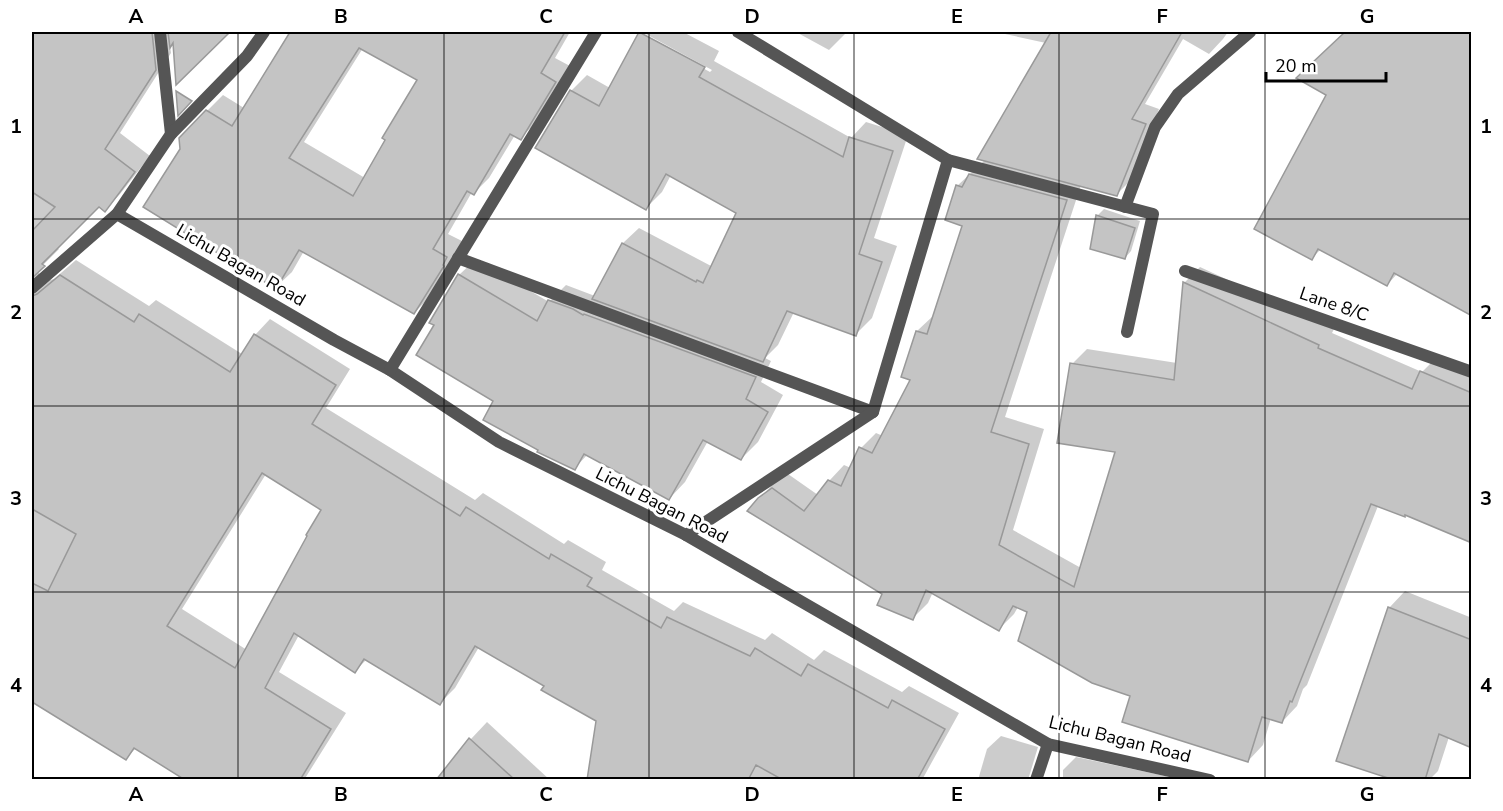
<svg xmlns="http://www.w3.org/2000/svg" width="1503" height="811" font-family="'Nunito Sans',sans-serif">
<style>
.shadow{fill:#0003;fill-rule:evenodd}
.building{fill:#c4c4c4;stroke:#999;stroke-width:1.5;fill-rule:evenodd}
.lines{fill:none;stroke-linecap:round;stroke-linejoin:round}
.street{stroke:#555;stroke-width:12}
.grid{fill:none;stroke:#000;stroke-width:1.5;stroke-opacity:0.55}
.labels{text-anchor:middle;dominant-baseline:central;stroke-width:6;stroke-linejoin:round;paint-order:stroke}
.street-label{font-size:18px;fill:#000;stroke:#fff}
.neatline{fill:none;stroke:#000;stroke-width:2}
.grid-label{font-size:20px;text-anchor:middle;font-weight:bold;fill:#000}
</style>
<rect width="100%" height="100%" fill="#fff"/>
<g class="shadow">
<path d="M32,32H228L177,82L174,41L170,46L171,53L120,133L150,156L120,194L105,210L99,205L56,247L59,249L39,269V273L41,277L46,281L54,279L76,260L149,306L156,300L242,354L255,335L270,319L350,369L326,408L475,500L483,493L564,544L568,540L606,562L602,570L674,611L683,602L765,640L772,633L814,660L824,650L902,692L909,686L959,713L922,780H589L598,721L546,685L479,647L455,688L440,703L367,659L355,671L299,635L279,672L346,713L304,780H187L136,748L126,758L32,700ZM266,474L324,510L247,650L182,609Z"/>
<path d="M306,32H570L555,58L570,66L536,123L520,138L515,135L489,178L474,193L472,192L448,234L462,241L430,297L414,313L304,251L292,272L276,287L181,150L180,138L223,95L244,108L284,71ZM363,48L419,79L365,178L304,142Z"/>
<path d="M642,32H683L719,51L714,61L851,138L866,122L908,135L874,238L897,246L872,318L856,334L794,312L778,345L765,358L771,361L761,382L783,395L758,442L741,459L708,441L685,482L669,499L588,454L574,469L495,401L436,325L459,275L476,259L549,302L566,285L595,296L623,243L639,228L713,267L738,212L671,175L662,192L646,208L571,91L587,75L610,88ZM644,33L712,70L710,72L644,36Z"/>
<polygon points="796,32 847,32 829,50"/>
<polygon points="1006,32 1228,32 1223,39 1209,54 1183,39 1145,104 1159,109 1131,180 1117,194 1081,185 1005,417 1044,429 1013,530 1081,568 1117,451 1072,364 1087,349 1177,363 1185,282 1200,267 1334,329 1332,333 1422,372 1437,357 1472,372 1472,541 1406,514 1378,506 1307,685 1303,689 1297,706 1282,722 1271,718 1263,745 1248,761 1132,695 1028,611 1018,607 1014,614 999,629 933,592 928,603 913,618 884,593 759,499 775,482 788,474 818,495 829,481 844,465 851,468 861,448 876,433 883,436 912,379 903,376 917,331 933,316 935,317 964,225 957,186 985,160 1046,43 1005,34"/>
<polygon points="1346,32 1472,32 1472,314 1397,274 1387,285 1321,249 1312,258 1328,94 1317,59"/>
<polygon points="1104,209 1140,221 1131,251 1125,258 1097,216"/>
<polygon points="1405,591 1472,618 1472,747 1449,737 1438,771 1429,780 1399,780 1389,608"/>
<polygon points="487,722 550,780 438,780 471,739"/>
<polygon points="1001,736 1038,747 1028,780 978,780 987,749"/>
<polygon points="1076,757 1184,780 1063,780 1063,770"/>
</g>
<g class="building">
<polygon points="32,32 152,32 156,70 105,149 135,172 105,212 99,207 42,264 45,266 32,278 32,231 55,207 32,192"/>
<polygon points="168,32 230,32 176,85 173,43 170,48"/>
<path d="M290,32H565L541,73L556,82L521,140L510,134L474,195L467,191L433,249L447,257L443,265L444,266L414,314L299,250L276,289L143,207L180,149L179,138L206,110L232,126ZM359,48L417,80L382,138L385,140L353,196L289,158Z"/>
<polygon points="639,32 705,67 699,77 843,157 849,137 893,151 859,254 882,262 856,336 787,311 763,362 592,299 622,243 696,282 697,280 703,283 736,213 666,174 646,210 535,148 570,90 599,106"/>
<polygon points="1051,32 1182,32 1132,119 1146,124 1117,196 977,159"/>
<polygon points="1345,32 1472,32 1472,316 1394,273 1387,286 1318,249 1312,260 1254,229 1326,95 1296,78"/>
<polygon points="176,91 192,101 178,116"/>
<polygon points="969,174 1067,200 991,432 1029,444 999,545 1074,587 1115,452 1057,443 1070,363 1174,380 1183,282 1319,345 1318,348 1412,389 1420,371 1472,393 1472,543 1405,515 1405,517 1371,504 1292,702 1290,701 1282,723 1262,717 1248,762 1122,722 1130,696 1092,683 1018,641 1027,612 1013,606 999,631 926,590 913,620 877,605 882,594 747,511 758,498 772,488 804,511 828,480 841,486 859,447 872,453 910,380 901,377 916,331 927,334 962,226 945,220 956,185 962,187"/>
<polygon points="1096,215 1135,228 1125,259 1090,249"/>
<polygon points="458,274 537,321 548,300 573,309 583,315 584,314 756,377 746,399 768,412 741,460 703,440 669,500 584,454 575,470 537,452 538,450 483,420 493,401 416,355 434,325 429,323"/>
<path d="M60,275L134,322L139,314L230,372L254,334L336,385L312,424L460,516L466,507L549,559L551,554L592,578L587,586L661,628L667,617L750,656L755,648L801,676L808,664L888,708L892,700L945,729L917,780H783L756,765L748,780H587L596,721L541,690L544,686L475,646L440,705L364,659L355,673L294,633L265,688L331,729L300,780H185L134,748L126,760L32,702V583L48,591L76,534L32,509V296L37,294ZM262,473L321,510L306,535L307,536L235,668L167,626Z"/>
<polygon points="1388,607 1472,640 1472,748 1439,734 1425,780 1394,780 1336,761"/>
<polygon points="469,738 515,780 436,780"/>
</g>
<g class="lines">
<g class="street">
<polyline points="160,32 171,134"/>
<polyline points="738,32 948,160 1153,214 1127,332"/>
<polyline points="1125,207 1155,127 1178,94 1250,32"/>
<polyline points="117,214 334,340 390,370 499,442 686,535 1048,744 1210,780"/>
<polyline points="458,258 873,412"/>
<polyline points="1185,271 1472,372"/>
<polyline points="32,288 117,214 171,134 247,56 264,32"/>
<polyline points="390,370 596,32"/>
<polyline points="686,535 873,412 948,160"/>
<polyline points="1036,780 1048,744"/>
</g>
</g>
<path class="grid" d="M238,32V780M444,32V780M649,32V780M854,32V780M1059,32V780M1265,32V780M32,219H1472M32,406H1472M32,592H1472"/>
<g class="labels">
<g class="street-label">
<text transform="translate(241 265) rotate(30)">Lichu Bagan Road</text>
<text transform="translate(1334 304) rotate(19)">Lane 8/C</text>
<text transform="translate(662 505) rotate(27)">Lichu Bagan Road</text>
<text transform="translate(1120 739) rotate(14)">Lichu Bagan Road</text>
</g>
</g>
<rect width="1503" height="811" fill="none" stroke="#ffffff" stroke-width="66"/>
<path d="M1266 72v9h120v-9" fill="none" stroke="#000000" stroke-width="3"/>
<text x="1275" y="72" font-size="18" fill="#000000" stroke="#ffffff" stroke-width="4.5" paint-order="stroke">20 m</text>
<rect x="33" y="33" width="1437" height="745" class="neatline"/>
<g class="grid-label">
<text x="136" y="23">A</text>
<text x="341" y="23">B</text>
<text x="546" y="23">C</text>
<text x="752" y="23">D</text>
<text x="957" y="23">E</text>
<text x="1162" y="23">F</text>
<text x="1367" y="23">G</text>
<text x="16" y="133">1</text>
<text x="1486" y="133">1</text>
<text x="16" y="319">2</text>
<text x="1486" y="319">2</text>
<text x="16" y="505">3</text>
<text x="1486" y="505">3</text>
<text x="16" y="692">4</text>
<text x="1486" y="692">4</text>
<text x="136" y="801">A</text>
<text x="341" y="801">B</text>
<text x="546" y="801">C</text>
<text x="752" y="801">D</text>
<text x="957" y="801">E</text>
<text x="1162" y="801">F</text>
<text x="1367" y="801">G</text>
</g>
</svg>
